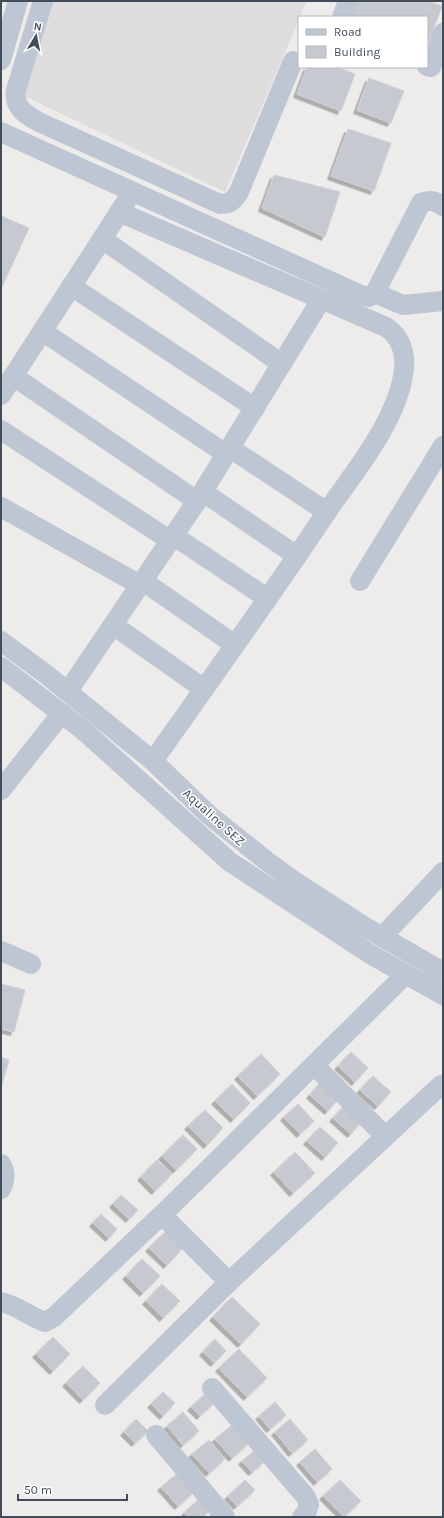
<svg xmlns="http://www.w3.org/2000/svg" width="444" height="1518" font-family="Karla,sans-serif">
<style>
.education{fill:#dfdcdd}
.building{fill:#c7c9d1;stroke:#ced0d7;filter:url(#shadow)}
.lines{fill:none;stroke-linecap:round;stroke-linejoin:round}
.minor{stroke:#bdc6d2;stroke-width:20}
.labels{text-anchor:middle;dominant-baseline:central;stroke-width:3;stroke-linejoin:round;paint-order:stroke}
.street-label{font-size:13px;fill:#434d59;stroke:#fff}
</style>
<defs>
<filter id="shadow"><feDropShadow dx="-3.5" dy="3.5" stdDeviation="0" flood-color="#0004"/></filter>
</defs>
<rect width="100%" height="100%" fill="#eeebeb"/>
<polygon class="education" points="50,1 307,1 225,192 24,96"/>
<g class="building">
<polygon points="357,1 428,1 442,6 427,46 427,17 351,17"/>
<polygon points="307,67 337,67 355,74 341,111 297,94"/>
<polygon points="369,78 404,91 391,123 357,110"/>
<polygon points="348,129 391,143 374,191 331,176"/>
<polygon points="274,175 340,192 325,237 262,208"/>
<polygon points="1,216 29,228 1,289"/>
<polygon points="1,984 25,990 14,1032 1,1029"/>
<polygon points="351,1052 368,1068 355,1082 338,1066"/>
<polygon points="261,1054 280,1074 257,1096 238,1076"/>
<polygon points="1,1057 9,1060 1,1088"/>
<polygon points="373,1076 391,1092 378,1106 360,1090"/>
<polygon points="323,1080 341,1096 328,1111 310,1095"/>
<polygon points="232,1084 250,1103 234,1119 215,1101"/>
<polygon points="298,1104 314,1121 300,1134 284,1117"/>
<polygon points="346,1104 363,1120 351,1134 333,1118"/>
<polygon points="205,1110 223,1128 207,1145 188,1126"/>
<polygon points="320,1127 338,1143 325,1157 307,1141"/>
<polygon points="183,1135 197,1149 176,1170 162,1156"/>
<polygon points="295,1152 315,1173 293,1193 274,1172"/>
<polygon points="157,1160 172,1174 155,1191 141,1177"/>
<polygon points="121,1195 138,1210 129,1219 113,1204"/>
<polygon points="101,1214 117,1229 109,1238 93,1223"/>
<polygon points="166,1231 183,1248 167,1265 149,1248"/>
<polygon points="142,1259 160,1276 143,1293 126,1276"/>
<polygon points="162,1284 180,1301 163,1318 146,1301"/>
<polygon points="232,1297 260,1324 241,1344 213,1317"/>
<polygon points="53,1337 70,1354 53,1371 36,1354"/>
<polygon points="215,1339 226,1351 214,1363 203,1352"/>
<polygon points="239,1349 267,1378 247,1397 219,1368"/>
<polygon points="83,1366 100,1383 83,1400 66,1383"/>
<polygon points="163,1392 175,1403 163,1416 151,1404"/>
<polygon points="206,1393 215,1402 200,1416 191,1407"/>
<polygon points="275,1402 286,1415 270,1429 259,1416"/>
<polygon points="183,1412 199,1431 183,1445 167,1426"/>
<polygon points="136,1419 148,1431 135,1443 124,1432"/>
<polygon points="290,1419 308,1440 292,1453 275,1432"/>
<polygon points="232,1425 248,1444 232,1458 215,1439"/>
<polygon points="209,1440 225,1459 209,1473 192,1454"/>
<polygon points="315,1449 332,1469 317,1482 300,1462"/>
<polygon points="254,1451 264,1462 252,1472 242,1461"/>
<polygon points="178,1473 194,1492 178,1506 161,1487"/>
<polygon points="245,1480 255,1490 237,1506 228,1496"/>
<polygon points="340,1480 361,1501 344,1517 323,1496"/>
<polygon points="200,1498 210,1510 203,1517 188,1517 184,1513"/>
</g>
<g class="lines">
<g class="minor">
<path d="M43,1L16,90C13,107 26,115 39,122L220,204C230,204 233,201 239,192L293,61"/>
<polyline points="342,17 348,1"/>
<polyline points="1,60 18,1"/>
<polyline points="427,66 431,67 443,33"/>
<path d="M1,132L361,295L369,297L375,293L421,203C430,199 435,201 443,206"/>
<path d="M119,212L386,327C411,344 406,373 397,398C383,438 350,478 326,513C270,597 211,679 153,761"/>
<polyline points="102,239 282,364"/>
<polyline points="71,286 255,408"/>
<polyline points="375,293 403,305 443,301"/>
<polyline points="42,331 226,454"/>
<polyline points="13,376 197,501"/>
<polyline points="1,395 126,202"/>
<polyline points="1,430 171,541"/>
<polyline points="230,448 327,512"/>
<polyline points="203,492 297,556"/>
<polyline points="1,507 140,585"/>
<polyline points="174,536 267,598"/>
<polyline points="143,581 235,645"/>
<polyline points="360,581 443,446"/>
<polyline points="113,625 204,689"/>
<polyline points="1,641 47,675 153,761 209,815 268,862 297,883 365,927 443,972"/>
<polyline points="1,667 83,730 230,862 370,954 443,995"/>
<polyline points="68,691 197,501 321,300"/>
<polyline points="1,790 62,713"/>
<polyline points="382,937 443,872"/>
<polyline points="1,951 31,964"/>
<polyline points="314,1065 385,1136"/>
<path d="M1,1164C6,1171 5,1181 1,1189"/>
<polyline points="162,1215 229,1282 441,1085"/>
<path d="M1,1302C17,1305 29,1317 45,1322L54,1317L172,1205L406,974"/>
<polyline points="212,1388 306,1497 309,1505 306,1513 302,1517"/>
<polyline points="105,1405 229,1282"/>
<polyline points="156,1435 225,1517"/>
</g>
</g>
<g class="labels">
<g class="street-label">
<text transform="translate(214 817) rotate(42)">Aqualine SEZ</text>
</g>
</g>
<rect width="444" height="1518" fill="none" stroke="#434d59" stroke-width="4"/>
<rect x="298" y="16" width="130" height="52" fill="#ffffff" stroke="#b4b8bd"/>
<rect x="306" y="29" width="20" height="6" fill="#bdc6d2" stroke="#b4b8bd"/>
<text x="334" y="36" font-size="12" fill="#434d59">Road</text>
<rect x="306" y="46" width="20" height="12" fill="#c7c9d1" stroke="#b4b8bd"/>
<text x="334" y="56" font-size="12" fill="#434d59">Building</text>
<g transform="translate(36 36) rotate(10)" stroke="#ffffff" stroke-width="3" paint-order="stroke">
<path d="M0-3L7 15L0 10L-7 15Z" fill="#434d59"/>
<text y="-6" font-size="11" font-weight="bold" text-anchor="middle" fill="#434d59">N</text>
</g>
<path d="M18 1494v6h109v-6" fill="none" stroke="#434d59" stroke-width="2"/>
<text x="24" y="1494" font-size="12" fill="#434d59" stroke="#ffffff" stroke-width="3" paint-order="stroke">50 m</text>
</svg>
